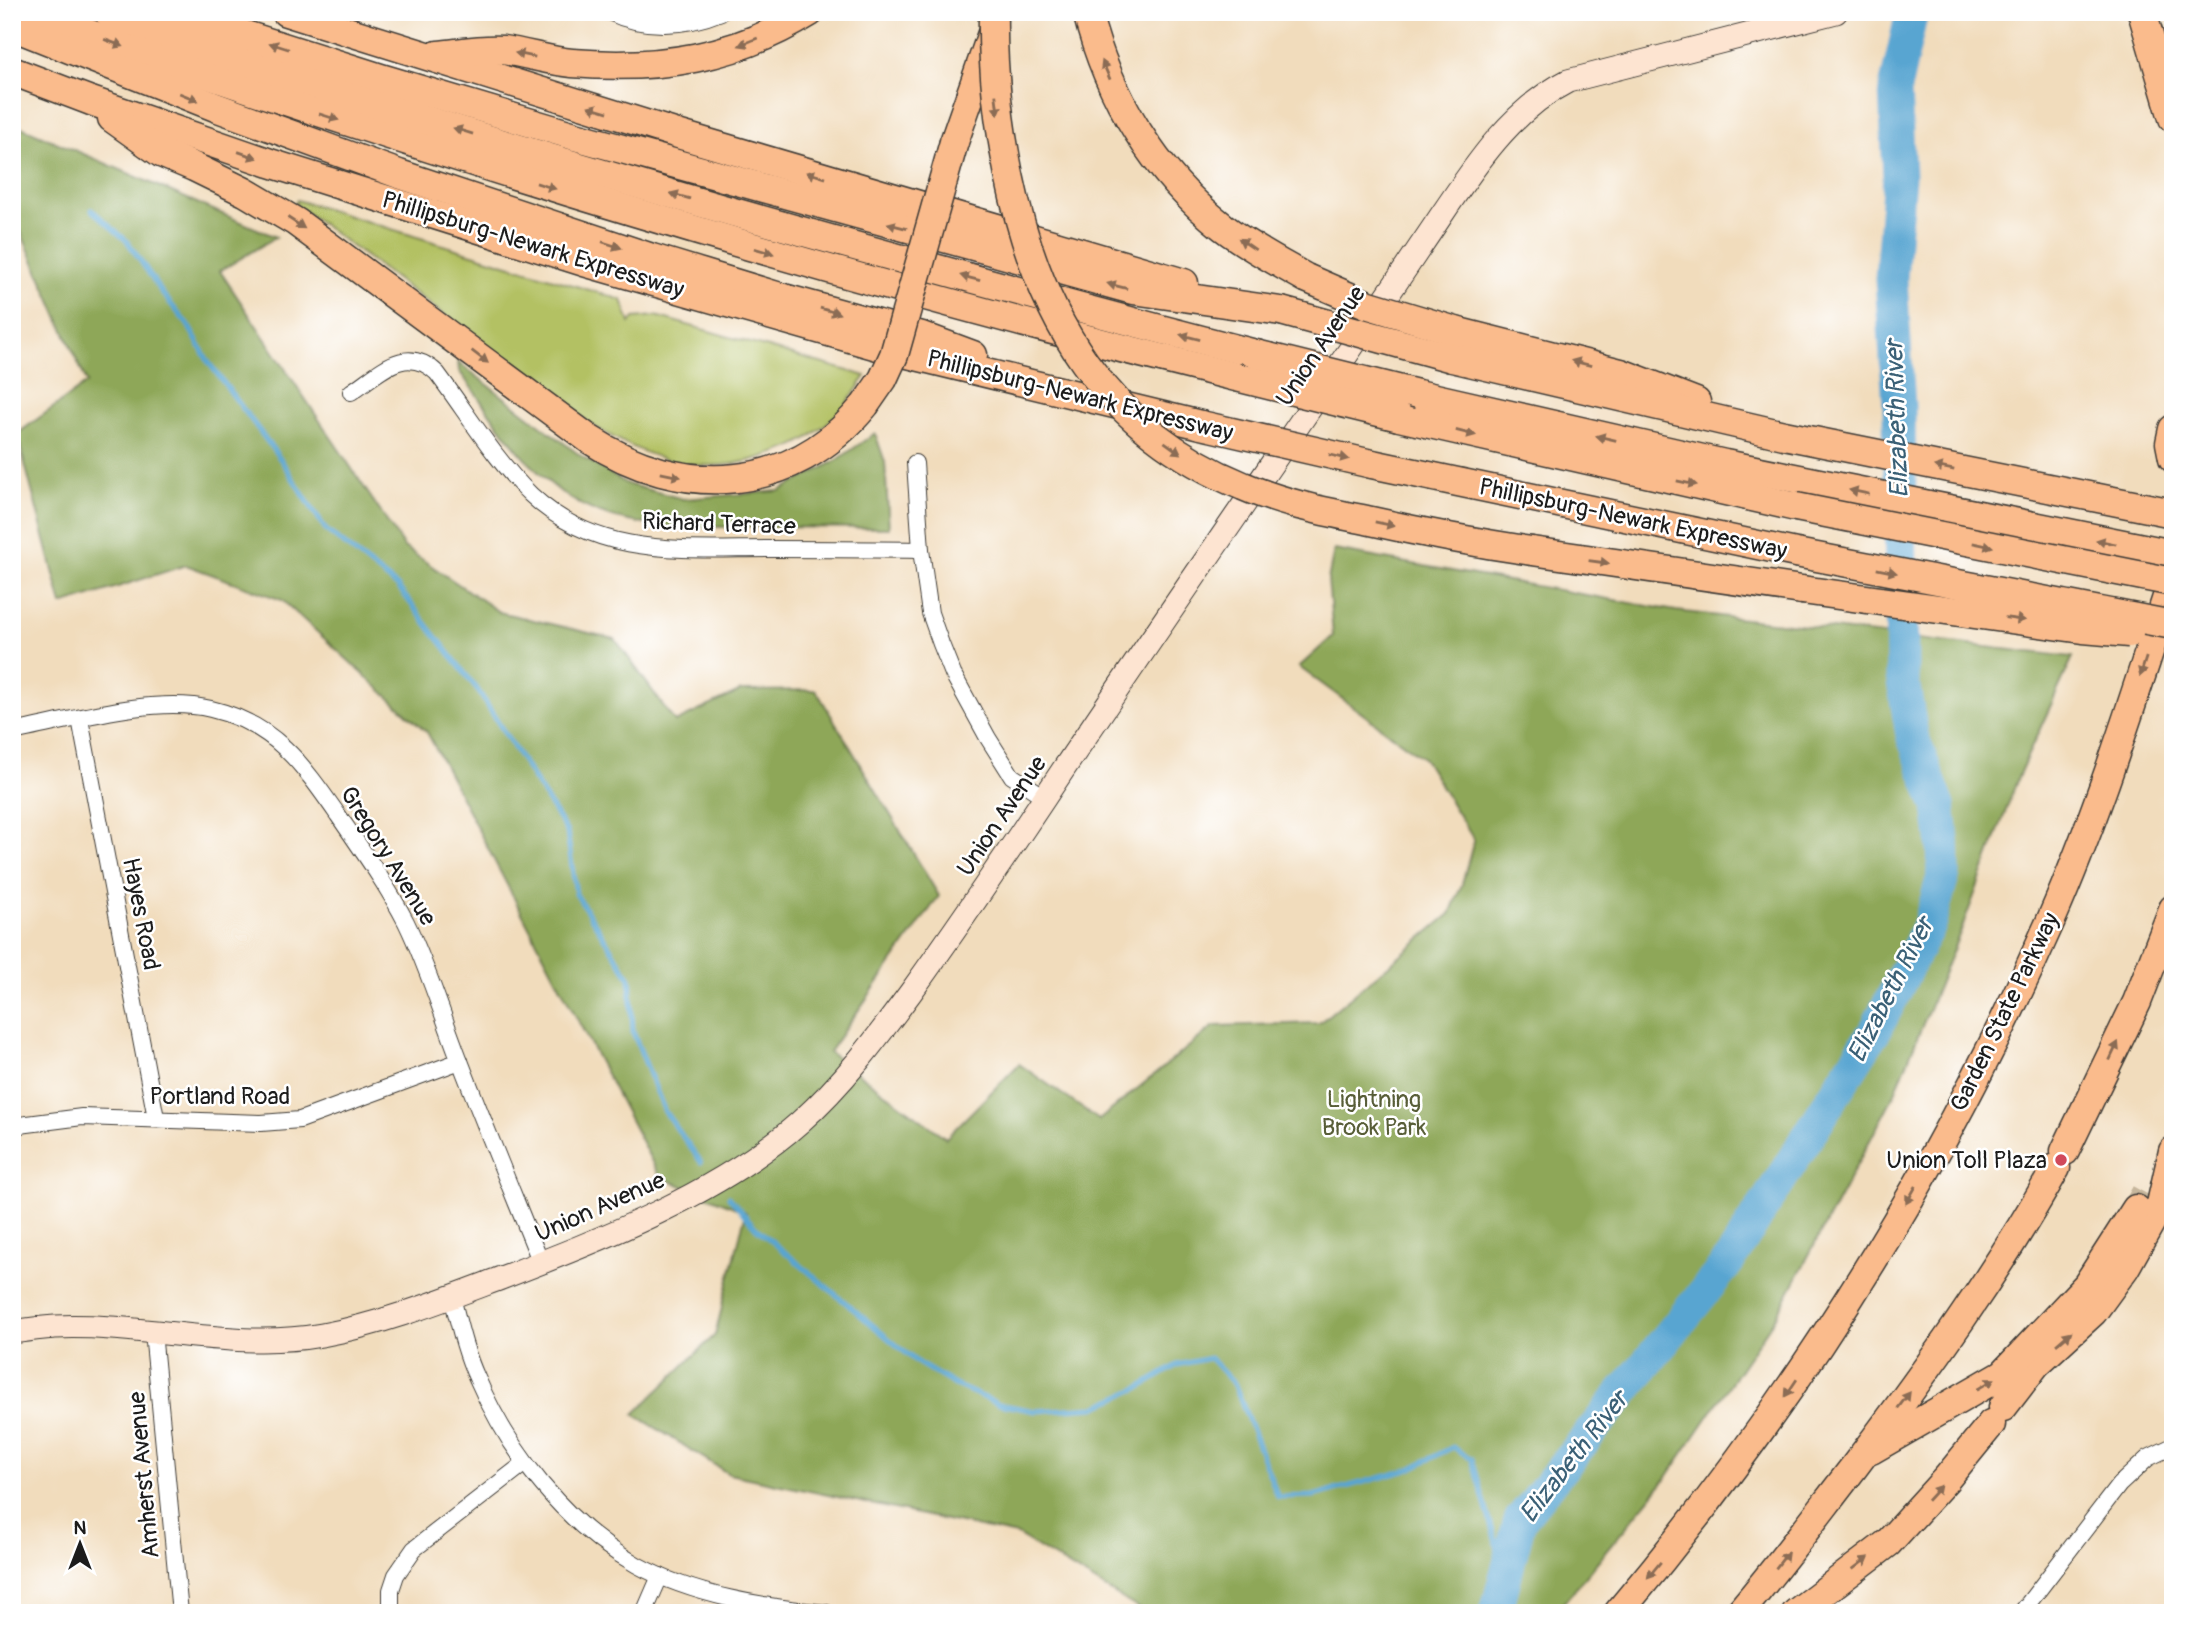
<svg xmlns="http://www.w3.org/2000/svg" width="2185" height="1625" font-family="Pangolin,sans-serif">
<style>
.green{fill:#b3c163;stroke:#686e40;stroke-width:2}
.forest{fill:#8ea759;stroke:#55623a;stroke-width:2}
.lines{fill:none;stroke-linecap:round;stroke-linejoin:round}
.stream{stroke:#58a5d1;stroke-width:5}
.river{stroke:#58a5d1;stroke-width:33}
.highway-tunnel{stroke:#c6b69c;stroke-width:28;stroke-dasharray:28 14;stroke-linecap:butt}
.street-casing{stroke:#3c3934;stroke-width:18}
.secondary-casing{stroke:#3c3934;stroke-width:25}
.highway-casing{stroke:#3c3934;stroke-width:31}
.street{stroke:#fff;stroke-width:16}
.secondary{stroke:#fde4d1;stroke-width:23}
.highway{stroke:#fabb8c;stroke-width:28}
.highway-bridge-casing{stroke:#3c3934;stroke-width:31;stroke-linecap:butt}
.highway-bridge{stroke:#fabb8c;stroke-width:28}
.oneway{fill:#8b6c54}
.poi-dot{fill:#d1495b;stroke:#fff;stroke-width:2.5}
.labels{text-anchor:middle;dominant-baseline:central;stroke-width:5;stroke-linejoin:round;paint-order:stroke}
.street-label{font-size:24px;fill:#1c1c1c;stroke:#fff}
.park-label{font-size:24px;fill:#585e38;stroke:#fff}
.poi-label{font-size:24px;fill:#1c1c1c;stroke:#fff;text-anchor:end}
.water-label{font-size:26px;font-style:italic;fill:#3a6076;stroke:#fff}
</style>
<rect width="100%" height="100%" fill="#fff"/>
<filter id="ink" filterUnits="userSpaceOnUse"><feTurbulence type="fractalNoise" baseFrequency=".0143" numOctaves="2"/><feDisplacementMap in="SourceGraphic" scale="14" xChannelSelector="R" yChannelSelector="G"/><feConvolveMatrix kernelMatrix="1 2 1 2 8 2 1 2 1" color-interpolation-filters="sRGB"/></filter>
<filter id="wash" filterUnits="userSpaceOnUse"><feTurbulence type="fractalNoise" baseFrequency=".00686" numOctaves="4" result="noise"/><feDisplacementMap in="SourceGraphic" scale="28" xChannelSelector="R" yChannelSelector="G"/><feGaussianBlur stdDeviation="1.57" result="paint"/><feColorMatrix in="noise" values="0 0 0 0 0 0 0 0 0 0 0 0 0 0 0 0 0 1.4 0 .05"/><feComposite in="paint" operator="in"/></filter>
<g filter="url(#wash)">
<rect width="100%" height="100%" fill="#f1dcbc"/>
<path class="green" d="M297,200L622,300L630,323L634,318L656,316L866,376L847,403L850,404C836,415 823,428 808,438C794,447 776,453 759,458C696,477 646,458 592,425L295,204Z"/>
<g class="forest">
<polygon points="12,123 276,237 220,271 404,547 499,612 615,639 675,722 741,691 816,690 939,896 829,1052 946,1138 1019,1064 1099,1120 1214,1026 1319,1023 1450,914 1462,884 1474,840 1424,759 1299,667 1333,636 1328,580 1334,550 1676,611 2073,657 2021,770 1964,923 1894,1095 1777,1315 1665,1480 1555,1613 1146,1613 1017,1535 729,1474 634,1414 715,1335 746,1212 660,1177 427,732 282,600 186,565 62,605 17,434 87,383 12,212"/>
<path d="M458,362L581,456L627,484L683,499L779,491L836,461L875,433L885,462L889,528C843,528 797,527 751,527C687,526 615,533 561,492C519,460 491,413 459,371Z"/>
</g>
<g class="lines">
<g class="stream">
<polyline points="92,210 128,242 162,293 188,325 209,363 281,460 326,530 398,587 477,689 567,832 576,894 630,978 633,1032 665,1112 701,1162"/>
<polyline points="729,1197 756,1228 918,1363 955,1385 999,1404 1035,1411 1095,1407 1141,1387 1177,1365 1210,1358 1235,1385 1278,1497 1313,1496 1408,1470 1453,1447 1472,1459 1506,1577"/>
</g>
<polyline class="river" points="1496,1613 1520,1520 1729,1261 1877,1027 1929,925 1944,873 1943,837 1939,806 1912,735 1902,675 1899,406 1891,279 1899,176 1895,89 1912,12"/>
</g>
</g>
<g filter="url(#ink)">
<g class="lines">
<polyline class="highway-tunnel" points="2136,1209 2145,1193"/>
<g class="street-casing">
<g id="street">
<path d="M609,12C644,29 685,27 721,12"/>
<path d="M351,392C380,373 405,343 437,373C467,413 495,460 531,495C598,558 682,549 767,549C818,549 869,549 921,550"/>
<polyline points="915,463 921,550 930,613 941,644 953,674 988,738 1012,776 1045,797"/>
<polyline points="80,719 156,1118"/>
<path d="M12,732C70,721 154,695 211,709C275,724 303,765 338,815C362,850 387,885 406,922C428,967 442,1015 460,1061C486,1129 514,1196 541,1263"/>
<polyline points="12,1126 82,1117 261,1123 300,1120 460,1061"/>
<path d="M452,1297C459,1324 465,1352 477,1378C509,1452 565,1525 637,1565C694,1596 764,1607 827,1613"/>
<polyline points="153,1332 180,1613"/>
<polyline points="391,1613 391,1590 396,1575 414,1549 525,1463"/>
<polyline points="644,1613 660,1576"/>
<polyline points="2021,1613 2119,1485 2148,1458 2173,1446"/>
</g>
</g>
<g class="secondary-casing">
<path id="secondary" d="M12,1332C26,1330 41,1328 55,1327C144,1323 233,1351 322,1335C382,1324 440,1301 496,1280C597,1241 718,1195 800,1122C843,1084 877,1038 911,992C957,928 1001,863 1045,797C1134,663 1226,531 1317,398C1351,348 1386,298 1420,247C1461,188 1501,115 1568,81L1836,12"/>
</g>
<g class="highway-casing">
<g id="highway">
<path d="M27,12C424,153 826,276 1236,377"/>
<path d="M108,12C313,88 523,151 733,212C907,261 1081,309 1256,354"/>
<polyline points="173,12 381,78 575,136 1133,290 1281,311"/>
<polyline points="286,12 681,135 1184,283"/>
<path d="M1087,12C1108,96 1155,174 1223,227C1249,247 1278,262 1306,278"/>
<polyline points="2142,12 2173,118"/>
<polyline points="12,26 218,108 399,174 652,258 780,297 922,336 973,355"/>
<path d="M438,55C459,53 483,48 503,50C526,53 549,61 572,63C659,70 734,59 810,12"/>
<polyline points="12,71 91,101 270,163 584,262 899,352 1201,425"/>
<path d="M112,118L161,153L194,167L245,192L296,222L589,439C682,500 792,494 865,405"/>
<polyline points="954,142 992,33"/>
<polyline points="1459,332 1621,373 1696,402"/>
<polyline points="1452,358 1784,435 2173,513"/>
<polyline points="1418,394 1725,464 2173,554"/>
<polyline points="1399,417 1796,507"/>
<polyline points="2173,429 2170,443 2173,458"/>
<polyline points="1372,464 1796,553"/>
<polyline points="1532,551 1802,590"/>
<polyline points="2065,1151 2137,1002 2173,909"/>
<polyline points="2003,1407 2036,1364 2093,1312 2125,1268 2161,1204 2173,1151"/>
<polyline points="1871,1450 2003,1374 2087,1285 2136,1209"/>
<path d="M1618,1613C1794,1404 1941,1170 2051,920C2100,809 2135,693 2173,579"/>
<path d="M1739,1613C1779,1566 1816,1516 1854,1467C1927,1370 1997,1273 2056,1168"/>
<polyline points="1796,1613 1888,1543 1947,1478 1991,1424"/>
</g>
</g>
<use href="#street" class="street"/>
<use href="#secondary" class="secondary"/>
<use href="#highway" class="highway"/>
<g class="highway-bridge-casing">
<g id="highway-bridge">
<path d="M993,12C992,67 998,121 1009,175C1038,317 1104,429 1243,486C1284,504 1328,512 1371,521C1424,533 1478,543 1532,551"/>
<polyline points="1306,278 1366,304 1459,332"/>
<polyline points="1281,311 1452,358"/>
<polyline points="1256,354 1418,394"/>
<polyline points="1236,377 1399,417"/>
<polyline points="865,405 883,379 894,355 954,142"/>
<polyline points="1201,425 1372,464"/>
<polyline points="1796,507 2173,582"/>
<polyline points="1796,553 2173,625"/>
<polyline points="1802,590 2083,629 2129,633"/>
</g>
</g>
<use href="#highway-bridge" class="highway-bridge"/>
</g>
<defs><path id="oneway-solid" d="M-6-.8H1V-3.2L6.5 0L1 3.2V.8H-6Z" transform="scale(1.75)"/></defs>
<g class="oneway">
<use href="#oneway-solid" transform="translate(748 42) rotate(158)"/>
<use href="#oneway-solid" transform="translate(114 43) rotate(20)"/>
<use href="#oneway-solid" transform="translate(279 46) rotate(-162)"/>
<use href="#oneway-solid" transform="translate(525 55) rotate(-169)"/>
<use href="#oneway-solid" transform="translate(1106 70) rotate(-113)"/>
<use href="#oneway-solid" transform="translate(189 97) rotate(22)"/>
<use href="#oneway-solid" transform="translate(997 105) rotate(83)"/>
<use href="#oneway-solid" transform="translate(598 109) rotate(-163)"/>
<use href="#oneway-solid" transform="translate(329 117) rotate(18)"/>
<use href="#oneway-solid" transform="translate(463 131) rotate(-163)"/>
<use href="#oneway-solid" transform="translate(248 155) rotate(19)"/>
<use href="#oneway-solid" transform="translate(816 175) rotate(-163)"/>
<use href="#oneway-solid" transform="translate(546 186) rotate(17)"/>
<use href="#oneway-solid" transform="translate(680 196) rotate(-164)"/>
<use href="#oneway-solid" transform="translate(296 223) rotate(33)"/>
<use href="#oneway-solid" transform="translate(897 226) rotate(-165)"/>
<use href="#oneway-solid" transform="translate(1247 244) rotate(-146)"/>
<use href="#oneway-solid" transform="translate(612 245) rotate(18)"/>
<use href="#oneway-solid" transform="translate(764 251) rotate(16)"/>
<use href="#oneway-solid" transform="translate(970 278) rotate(-165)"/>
<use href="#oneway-solid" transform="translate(1117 286) rotate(-165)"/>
<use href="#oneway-solid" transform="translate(830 311) rotate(16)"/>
<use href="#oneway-solid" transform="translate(1190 337) rotate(-166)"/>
<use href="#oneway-solid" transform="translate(480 357) rotate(37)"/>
<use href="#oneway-solid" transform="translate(1581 363) rotate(-166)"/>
<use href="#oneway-solid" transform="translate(1466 433) rotate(14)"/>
<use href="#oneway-solid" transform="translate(1606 438) rotate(-167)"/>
<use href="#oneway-solid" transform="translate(1173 448) rotate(35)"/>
<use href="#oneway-solid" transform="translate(1339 457) rotate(13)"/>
<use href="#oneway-solid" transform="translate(1944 468) rotate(-168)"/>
<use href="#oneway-solid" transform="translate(671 475) rotate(12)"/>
<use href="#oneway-solid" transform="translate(1687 483) rotate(12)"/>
<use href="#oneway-solid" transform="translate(1859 492) rotate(-168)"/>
<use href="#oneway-solid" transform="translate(1385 524) rotate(12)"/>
<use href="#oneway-solid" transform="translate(2106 542) rotate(-169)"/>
<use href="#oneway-solid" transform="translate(1983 545) rotate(11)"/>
<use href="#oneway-solid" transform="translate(1599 562) rotate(8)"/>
<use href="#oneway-solid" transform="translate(1887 571) rotate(11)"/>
<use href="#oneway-solid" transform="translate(2015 619) rotate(8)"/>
<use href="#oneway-solid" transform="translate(2143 667) rotate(108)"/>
<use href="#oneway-solid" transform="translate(2114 1051) rotate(-65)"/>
<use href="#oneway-solid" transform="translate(1911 1195) rotate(120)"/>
<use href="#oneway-solid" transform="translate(2064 1338) rotate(-41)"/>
<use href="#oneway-solid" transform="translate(1986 1384) rotate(-31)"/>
<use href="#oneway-solid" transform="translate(1791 1388) rotate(124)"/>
<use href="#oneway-solid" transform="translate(1904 1400) rotate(-53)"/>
<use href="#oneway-solid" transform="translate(1934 1493) rotate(-48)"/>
<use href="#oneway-solid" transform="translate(1782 1560) rotate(-52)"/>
<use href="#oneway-solid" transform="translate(1861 1563) rotate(-37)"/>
<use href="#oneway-solid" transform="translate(1654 1570) rotate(130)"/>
</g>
</g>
<circle class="poi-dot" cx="2061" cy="1160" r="7"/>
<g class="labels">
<g class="street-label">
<text transform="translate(533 245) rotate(17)">Phillipsburg-Newark Expressway</text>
<text transform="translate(1321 346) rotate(-56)">Union Avenue</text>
<text transform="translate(1080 396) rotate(14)">Phillipsburg-Newark Expressway</text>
<text transform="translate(1633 519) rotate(12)">Phillipsburg-Newark Expressway</text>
<text transform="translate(719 524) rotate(2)">Richard Terrace</text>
<text transform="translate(1002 816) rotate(-56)">Union Avenue</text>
<text transform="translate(388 856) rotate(58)">Gregory Avenue</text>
<text transform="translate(141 914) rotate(79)">Hayes Road</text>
<text transform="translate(2005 1012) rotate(-64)">Garden State Parkway</text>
<text x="220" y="1096">Portland Road</text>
<text transform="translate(600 1207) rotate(-24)">Union Avenue</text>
<text transform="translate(144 1475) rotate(-95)">Amherst Avenue</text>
</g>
<g class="park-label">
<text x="1374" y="1099">Lightning<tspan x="1374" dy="28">Brook Park</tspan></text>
</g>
<g class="poi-label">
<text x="2047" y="1160">Union Toll Plaza</text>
</g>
<g class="water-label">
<text transform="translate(1897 419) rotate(-92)">Elizabeth River</text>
<text transform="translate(1891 990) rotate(-63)">Elizabeth River</text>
<text transform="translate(1574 1457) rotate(-52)">Elizabeth River</text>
</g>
</g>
<rect width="2185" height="1625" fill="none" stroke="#fff" stroke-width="42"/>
<g transform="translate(80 1544)" stroke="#ffffff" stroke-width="5" paint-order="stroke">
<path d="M0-5L12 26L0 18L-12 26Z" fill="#1c1c1c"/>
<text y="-10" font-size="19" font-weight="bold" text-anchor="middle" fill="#1c1c1c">N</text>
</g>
</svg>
